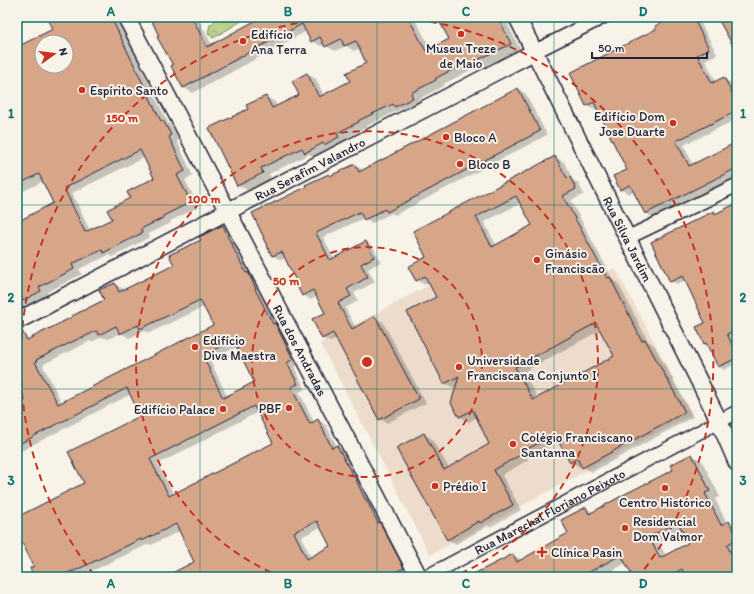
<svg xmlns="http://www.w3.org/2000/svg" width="754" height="594" font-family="Itim,sans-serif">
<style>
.built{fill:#eddccc}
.forest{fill:url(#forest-crowns);stroke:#707a62}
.shadow{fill:#0003;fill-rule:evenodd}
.building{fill:#d7a689;stroke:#22223b;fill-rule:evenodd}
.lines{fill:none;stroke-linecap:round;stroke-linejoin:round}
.minor-casing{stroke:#22223b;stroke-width:16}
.tertiary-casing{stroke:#22223b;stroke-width:19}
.minor{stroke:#f7f3e8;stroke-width:13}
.tertiary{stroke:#f7f3e8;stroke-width:16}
.grid{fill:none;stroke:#0f766e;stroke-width:1;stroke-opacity:0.55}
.ring{fill:none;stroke:#c8321e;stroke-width:2;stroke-dasharray:7 5}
.poi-dot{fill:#c8321e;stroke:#f7f3e8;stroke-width:1.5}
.labels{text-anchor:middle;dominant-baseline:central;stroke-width:4;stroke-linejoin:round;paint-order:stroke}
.poi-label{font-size:13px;fill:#22223b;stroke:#f7f3e8;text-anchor:start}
.street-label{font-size:13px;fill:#22223b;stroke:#f7f3e8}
.centre{fill:#c8321e;stroke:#f7f3e8;stroke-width:2}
.ring-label{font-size:12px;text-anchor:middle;font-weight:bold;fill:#c8321e;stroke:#f7f3e8;stroke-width:4;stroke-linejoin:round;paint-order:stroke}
.neatline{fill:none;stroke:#0f766e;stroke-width:1.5}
.grid-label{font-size:13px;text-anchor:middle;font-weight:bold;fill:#0f766e}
</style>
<defs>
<pattern id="forest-crowns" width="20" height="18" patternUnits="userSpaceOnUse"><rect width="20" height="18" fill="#bdd389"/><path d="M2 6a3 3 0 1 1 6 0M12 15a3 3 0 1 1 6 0" fill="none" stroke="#a2b577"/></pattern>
</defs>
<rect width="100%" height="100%" fill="#f7f3e8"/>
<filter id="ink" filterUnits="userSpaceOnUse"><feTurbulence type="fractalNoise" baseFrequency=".025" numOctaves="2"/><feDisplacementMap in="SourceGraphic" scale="8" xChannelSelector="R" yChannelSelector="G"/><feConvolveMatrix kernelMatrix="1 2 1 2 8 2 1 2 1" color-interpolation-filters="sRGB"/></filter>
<g filter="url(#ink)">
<polygon class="built" points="474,261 509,326 615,268 692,414 430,555 377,452 320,343"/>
<polygon class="forest" points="216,17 248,17 213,38 208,33 210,25 214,22"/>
<g class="shadow">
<path d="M48,17H117L168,123L171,125L179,140L177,141L193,176L185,180L199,207L170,221L171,223L148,234L150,237L127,249V250L112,257L109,255L79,269L82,274L47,292L49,296L17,313V219L19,222L55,204L44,181L17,194V48L54,29ZM42,42H66V66H42ZM145,157L155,179L113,219L90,231L72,193Z"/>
<polygon points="151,17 197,17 212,45 264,17 425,17 416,21 431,49 450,40 438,17 511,17 513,22 508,25 520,49 479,69 476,67 444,84 445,85 419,99 421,103 405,111 401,109 367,126 367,127 346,138 348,142 314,157 309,154 269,174 272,179 247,190 238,185 249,110 266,97 275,102 277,107 300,95 307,74 316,79 324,96 351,82 368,64 360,48 354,51 346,46 335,51 326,46 325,44 321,46 312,41 307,31 193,93 184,88 173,66 174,66"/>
<polygon points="674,17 678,17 685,21 692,17 700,22 717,54 705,60 716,82 724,79 732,83 737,93 737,119 684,145 693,165 737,143 736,141 737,140 737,176 654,218 645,213 634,191 629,194 620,189 629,170 598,109 595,110 587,106 571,74 658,30"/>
<polygon points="518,89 526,94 547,135 395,215 392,213 372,223 364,218 323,237 334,259 366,242 373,247 381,262 368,269 375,282 354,293 358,301 345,308 356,328 375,317 383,322 426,403 387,423 380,419 337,339 330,342 322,338 326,314 317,296 311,300 303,295 286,258 281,260 273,256 264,239 307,187 329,175 332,176 355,165 363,170"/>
<path d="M555,157L564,162L573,180L578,183L584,194L571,201L613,280L618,283L648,341L654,345L693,417L592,472L583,467L582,465L579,467L571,462L560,441L527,458L528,460L502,475L521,510L490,527L488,526L456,544L447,539L424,434L432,439L449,468L491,445L477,417L469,422L460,417L452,403L457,386L454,388L445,383L437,297L429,283L425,285L416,280L428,257L414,231ZM521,203L533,225L496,245L484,222ZM601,330L615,356L538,398L523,372Z"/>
<polygon points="737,205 737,335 732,337 737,347 737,363 724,370 719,366 708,345 705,344 698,327 707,323 686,280 677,284 671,281 714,212 717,214"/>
<path d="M223,226L231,231L235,242L252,276L256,278L301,364L294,367L305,389L299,392L314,422L318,420L326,425L337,447L345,451L411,573L402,577H176L195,562L180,531L151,545L149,544L79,577H36L35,566L17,531V518L85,484L142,416L131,394L17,453V340L24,336L30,340L105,300L114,284L123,289L124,291L175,265L202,240ZM204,307L214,326L62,403L43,366L44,365V364L90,341L91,342L102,337L108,339L121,333L129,338L145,331L149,333ZM237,347L255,382L227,396L210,360ZM258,412L274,443L174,495L158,464ZM321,527L331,547L311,557L301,537Z"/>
<path d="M692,455L702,461L720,497L715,499L727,523L729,522L737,527V577H634L626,563L601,577H470L513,555L522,560L569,534L586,508L594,513L674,471ZM683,531L690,543L666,556L659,543Z"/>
</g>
<g class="building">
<path d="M47,17H111L161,121L163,120L171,135L169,137L185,171L177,175L191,202L163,216V218L141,229L142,233L119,245L103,253L102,250L72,264L74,269L39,287L41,291L22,301L17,292V222L53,203L39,174L17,185V47L53,29ZM42,42H66V66H42ZM140,150L154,178L127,192L130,198L107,210L112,219L85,232L64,188Z"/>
<polygon points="150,17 192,17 207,47 262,17 408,17 426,51 449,39 437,17 498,17 511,44 469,64 468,62 436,78 436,80 411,93 413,98 395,107 393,104 358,121 359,122 337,133 339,137 324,145 323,143 305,153 302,148 261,168 263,173 237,186 209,128 248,109 246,105 266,96 272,108 299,95 292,81 307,73 319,97 350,81 346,73 366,63 356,41 344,46 341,39 325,47 320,37 311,42 302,24 183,88 171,66 173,65 157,37 159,36"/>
<polygon points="672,17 677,17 680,22 690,17 693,17 709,49 697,55 712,83 724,77 737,103 737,111 676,141 689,166 737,142 737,168 645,214 630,185 620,190 613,176 627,170 609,134 594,102 586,106 570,73 656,29 655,26"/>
<polygon points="717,17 737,17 737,53"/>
<polygon points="518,88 540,131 387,212 385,209 364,220 360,212 316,233 330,260 366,241 374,257 361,264 368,277 347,289 351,296 338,303 352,329 375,316 419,399 379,420 333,333 322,339 312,319 325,313 313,290 302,296 294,280 295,279 282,252 272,256 263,238 264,238 252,213 306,187 305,185 329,174 330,176 355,164 359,172"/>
<path d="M555,156L567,178L570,177L576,189L563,196L607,278L610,277L642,341L645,339L685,412L582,468L577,458L570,463L555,435L519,453L520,455L494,470L513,505L480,523L479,521L447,540L396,448L424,433L444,470L489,444L473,410L459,417L451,403L459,376L444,384L407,312L436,297L425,276L416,281L408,267L426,257L413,231ZM516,196L532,225L492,247L476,217ZM596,323L614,356L533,400L515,367Z"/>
<polygon points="737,203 737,304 732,307 737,319 737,329 727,334 737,354 737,358 718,367 706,343 704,344 696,327 705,323 683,276 670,282 651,242 714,211 715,214"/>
<path d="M223,225L228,237L246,273L248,272L256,289H255L273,324L275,323L293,359L287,363L298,384L291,387L310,424L318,419L332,448L337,445L353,476L354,475L365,499H366L378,523L380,522L404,568L385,577H164L194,562L176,524L142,541L141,539L72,572V571L59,577H34L30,568L34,566L17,533V517L84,483L68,452L140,416L127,388L17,445V330L21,329L27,340L72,317V316L104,300L99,290L115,283L119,292L174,265L169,255L201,240L199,237ZM200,300L213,325L58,404L35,362L37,361L36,360L82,337V338L96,331L99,335L116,326L120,334L138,325L140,329ZM233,340L254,382L223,398L203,356ZM254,406L273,443L169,496L150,459ZM317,521L330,546L307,559L294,532Z"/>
<path d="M692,454L710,491L705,493L721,525L729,521L737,536V539L727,545L737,565V572L727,577H686L682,569L668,577H633L621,555L580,577H468L513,554L517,562L568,533L561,520L586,507L589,514L625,494L673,470L670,465ZM678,522L688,543L660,558L649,537Z"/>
</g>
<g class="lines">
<g class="minor-casing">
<g id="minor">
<polyline points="534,52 603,17"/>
<polyline points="627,238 737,185"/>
<path id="s1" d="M426,577L737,412"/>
</g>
</g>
<g class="tertiary-casing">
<g id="tertiary">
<path id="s2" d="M126,17L419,577"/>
<path id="s3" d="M517,17L719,421L737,463"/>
<path id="s4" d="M17,321L534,52"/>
</g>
</g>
<use href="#minor" class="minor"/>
<use href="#tertiary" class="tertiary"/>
</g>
</g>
<path class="grid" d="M200,17V577M377,17V577M554,17V577M17,205H737M17,389H737"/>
<g class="ring">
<circle cx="367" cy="362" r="115"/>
<path d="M282 577A231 231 0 1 1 452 577"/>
<path d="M94 575A346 346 0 0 1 340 17M394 17A346 346 0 0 1 640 575"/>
</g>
<g class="poi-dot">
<circle cx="461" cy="34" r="4"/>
<circle cx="243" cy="41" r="4"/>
<circle cx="82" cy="90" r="4"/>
<circle cx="673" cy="123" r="4"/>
<circle cx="446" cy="137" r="4"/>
<circle cx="460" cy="164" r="4"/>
<circle cx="537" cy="260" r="4"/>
<circle cx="195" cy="347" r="4"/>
<circle cx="459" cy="367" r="4"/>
<circle cx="289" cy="408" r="4"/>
<circle cx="223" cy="409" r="4"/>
<circle cx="513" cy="444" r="4"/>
<circle cx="435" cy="486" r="4"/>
<circle cx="665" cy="488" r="4"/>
<circle cx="625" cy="528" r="4"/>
<path d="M540 546h4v4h4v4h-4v4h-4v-4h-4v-4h4z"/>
</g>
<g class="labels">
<g class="poi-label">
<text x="251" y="34">Edifício<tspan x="251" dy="15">Ana Terra</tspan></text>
<text x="461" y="48" text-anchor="middle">Museu Treze<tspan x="461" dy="15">de Maio</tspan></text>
<text x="90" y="90">Espírito Santo</text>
<text x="665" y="116" text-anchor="end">Edifício Dom<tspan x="665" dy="15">Jose Duarte</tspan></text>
<text x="454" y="137">Bloco A</text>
<text x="468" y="164">Bloco B</text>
<text x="545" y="253">Ginásio<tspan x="545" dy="15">Franciscão</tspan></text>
<text x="203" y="340">Edifício<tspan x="203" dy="15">Diva Maestra</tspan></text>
<text x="467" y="360">Universidade<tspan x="467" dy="15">Franciscana Conjunto I</tspan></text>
<text x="281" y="408" text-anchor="end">PBF</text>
<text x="215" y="409" text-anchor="end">Edifício Palace</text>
<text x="521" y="437">Colégio Franciscano<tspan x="521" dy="15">Santanna</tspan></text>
<text x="443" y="486">Prédio I</text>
<text x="665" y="502" text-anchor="middle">Centro Histórico</text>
<text x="633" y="521">Residencial<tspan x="633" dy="15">Dom Valmor</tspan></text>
<text x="551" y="552">Clínica Pasin</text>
</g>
<g class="street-label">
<text stroke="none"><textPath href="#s4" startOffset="330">Rua Serafim Valandro</textPath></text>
<text stroke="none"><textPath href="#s3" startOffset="248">Rua Silva Jardim</textPath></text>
<text stroke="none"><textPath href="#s2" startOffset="376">Rua dos Andradas</textPath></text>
<text stroke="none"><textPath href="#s1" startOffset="140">Rua Marechal Floriano Peixoto</textPath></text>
</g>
</g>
<circle cx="367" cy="362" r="6" class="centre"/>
<g class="ring-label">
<text x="122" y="122">150 m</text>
<text x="204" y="203">100 m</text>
<text x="286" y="285">50 m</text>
</g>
<rect width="754" height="594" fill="none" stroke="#f7f3e8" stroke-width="44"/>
<g transform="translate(54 54) rotate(76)"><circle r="19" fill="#f7f3e8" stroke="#a29fa3"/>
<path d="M0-3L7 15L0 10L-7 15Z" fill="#c8321e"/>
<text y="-6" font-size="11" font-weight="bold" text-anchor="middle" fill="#22223b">N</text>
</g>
<path d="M592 52v6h115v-6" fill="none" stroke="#22223b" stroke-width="2"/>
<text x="598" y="52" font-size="12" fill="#22223b" stroke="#f7f3e8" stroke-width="3" paint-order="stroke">50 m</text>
<rect x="22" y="22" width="710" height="550" class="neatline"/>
<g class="grid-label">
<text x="111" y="16">A</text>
<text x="288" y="16">B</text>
<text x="466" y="16">C</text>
<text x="643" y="16">D</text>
<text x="11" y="118">1</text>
<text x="743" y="118">1</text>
<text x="11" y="302">2</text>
<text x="743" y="302">2</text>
<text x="11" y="485">3</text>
<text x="743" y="485">3</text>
<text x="111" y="588">A</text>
<text x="288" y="588">B</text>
<text x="466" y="588">C</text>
<text x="643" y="588">D</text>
</g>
</svg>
